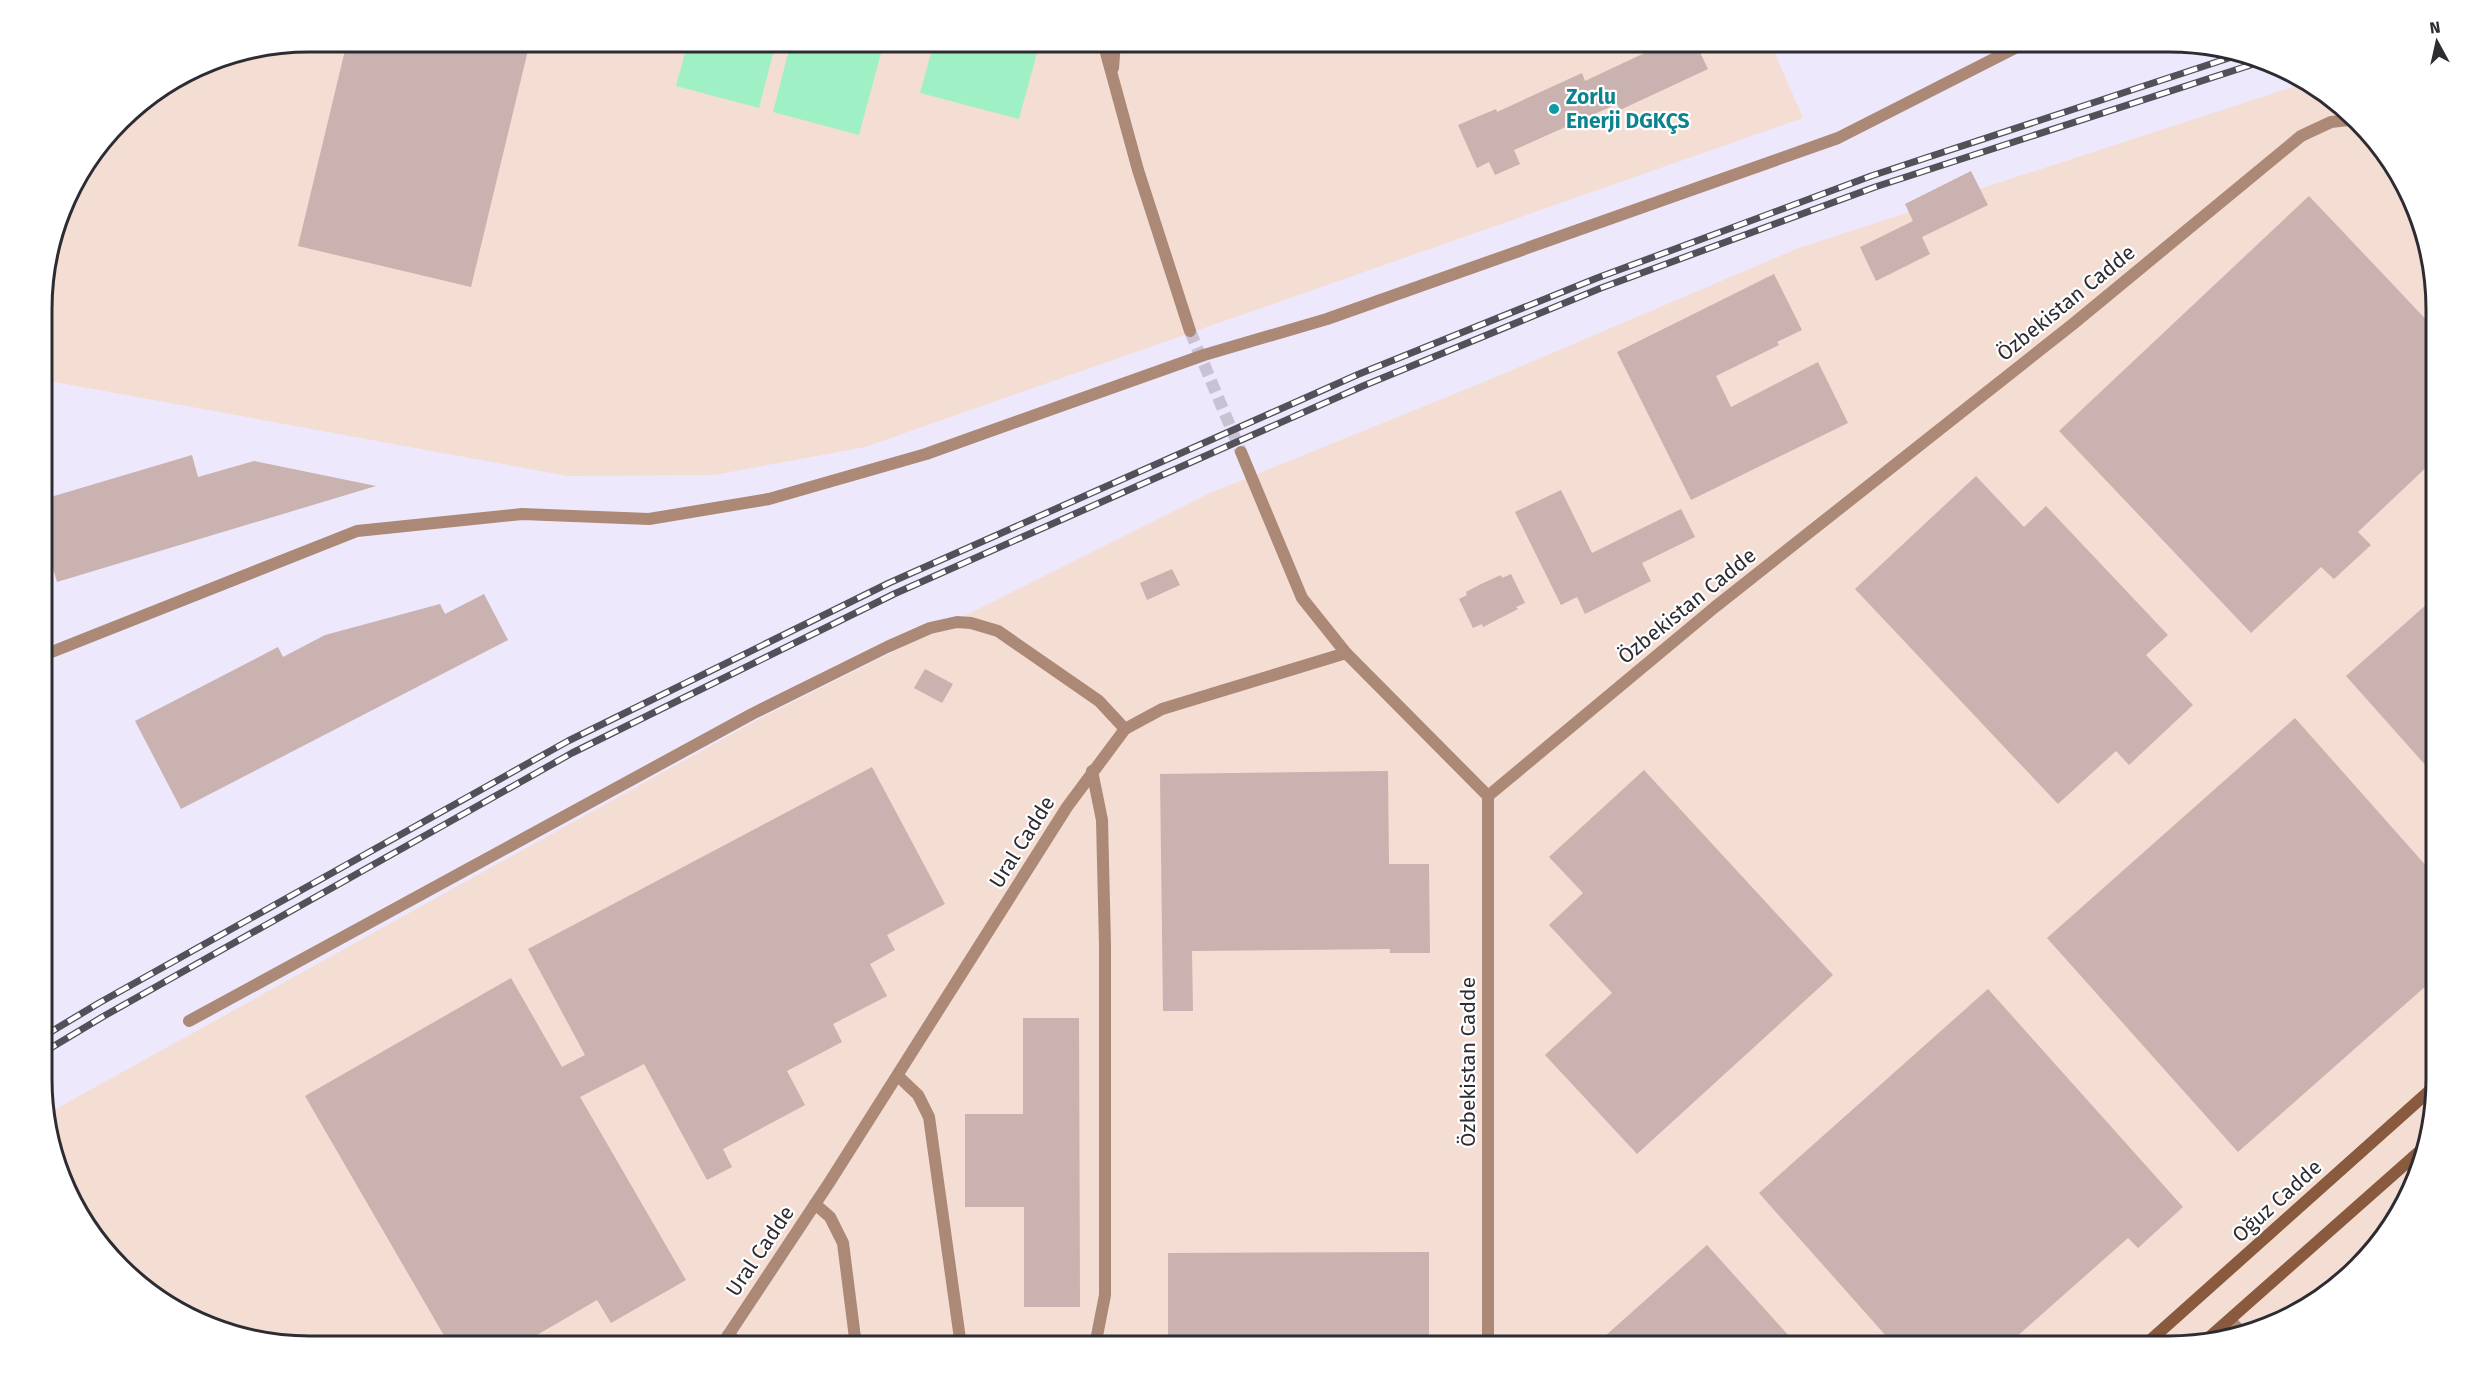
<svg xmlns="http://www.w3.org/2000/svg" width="2479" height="1388" font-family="'Fira Sans',sans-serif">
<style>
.industrial{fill:#f4ddd2}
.green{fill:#9ff1c5}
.building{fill:#c9b2af}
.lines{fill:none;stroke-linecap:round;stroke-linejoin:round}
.street-tunnel{stroke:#c8c2d4;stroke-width:12;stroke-dasharray:12 6;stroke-linecap:butt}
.street{stroke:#ab8976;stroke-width:12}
.secondary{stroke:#895a3d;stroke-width:12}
.rail-casing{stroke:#525059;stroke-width:7}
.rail{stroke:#fff;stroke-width:4.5;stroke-dasharray:14;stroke-linecap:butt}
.culture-dot{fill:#0f9aa8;stroke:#fff;stroke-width:2}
.labels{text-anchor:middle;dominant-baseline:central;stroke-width:4.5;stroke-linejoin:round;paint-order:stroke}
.culture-label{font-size:21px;font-weight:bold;fill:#0d838f;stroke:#fff;text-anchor:start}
.street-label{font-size:21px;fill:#2e2c33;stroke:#fff}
.rim{fill:none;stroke:#2e2c33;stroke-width:3}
</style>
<rect width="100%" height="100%" fill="#eee8fc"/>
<g class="industrial">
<polygon points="309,42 1770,42 1803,118 865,447 714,475 568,476 44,380 44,275 70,191 133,109 207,62"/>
<polygon points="2308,82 2392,161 2423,224 2436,291 2436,1096 2401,1212 2318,1301 2255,1332 2187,1345 309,1346 240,1337 176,1310 87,1228 45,1115 759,719 1210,493 1479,384 1799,248"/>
</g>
<g class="green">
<polygon points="688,42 776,42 759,108 676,86"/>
<polygon points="791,42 884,42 859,135 773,112"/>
<polygon points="934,42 1040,42 1019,119 920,93"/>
</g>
<g class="building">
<polygon points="347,42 530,42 471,287 298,246"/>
<polygon points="1668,42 1695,42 1708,69 1620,110 1617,104 1514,150 1520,164 1495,175 1489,162 1477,168 1458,125 1496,109 1497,112 1582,73 1585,81"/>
<polygon points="1971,171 1988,205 1922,237 1930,254 1876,281 1860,247 1913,221 1905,204"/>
<polygon points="2309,196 2436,330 2436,458 2358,532 2371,545 2334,579 2321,567 2251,633 2059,431"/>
<polygon points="1774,274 1802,330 1777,342 1779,345 1716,376 1731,407 1818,362 1848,423 1691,500 1617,352"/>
<polygon points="192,455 198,477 254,461 376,486 57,582 44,538 44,499"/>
<polygon points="1976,476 2024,527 2046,506 2168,635 2146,655 2193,705 2129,765 2116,751 2058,804 1855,589"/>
<polygon points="1561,490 1592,553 1681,509 1695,537 1642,563 1651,581 1585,614 1577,597 1561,605 1515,512"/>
<polygon points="1172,569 1180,585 1147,600 1140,583"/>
<polygon points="1511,574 1525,603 1516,607 1518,609 1483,627 1482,624 1473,628 1459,599 1467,595 1466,592 1481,584 1501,575 1502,578"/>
<polygon points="484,594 508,640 181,809 135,721 278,647 283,657 325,635 440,604 445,614"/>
<polygon points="2436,596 2436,777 2346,676"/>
<polygon points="925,669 953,684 942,703 914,688"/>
<polygon points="2295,718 2436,877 2436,977 2238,1152 2047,938"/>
<polygon points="872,767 945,904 887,935 895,950 870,964 887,996 833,1024 842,1042 787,1071 805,1105 723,1149 732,1167 707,1180 644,1064 580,1097 686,1280 611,1323 597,1300 518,1346 450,1346 305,1096 511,978 562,1067 585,1055 528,949"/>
<polygon points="1644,770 1833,975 1637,1154 1545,1055 1612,993 1549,925 1583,893 1549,857"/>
<polygon points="1388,771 1389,864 1429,864 1430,953 1390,953 1390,949 1192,951 1193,1011 1163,1011 1160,774"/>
<polygon points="1988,989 2183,1207 2138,1248 2128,1238 2006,1346 1895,1346 1759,1193"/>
<polygon points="1023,1018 1079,1018 1080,1307 1024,1307 1024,1207 965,1207 965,1114 1023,1114"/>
<polygon points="1707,1245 1798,1346 1594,1346"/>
<polygon points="1429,1252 1429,1346 1168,1346 1168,1253"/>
</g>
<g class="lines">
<polyline class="street-tunnel" points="1190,331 1241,452"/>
<g class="street">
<polyline points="1103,42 1138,170 1190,331"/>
<polyline points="1113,68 1115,42"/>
<polyline points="1241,452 1302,598 1346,653"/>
<polyline points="44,655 357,531 522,514 649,519 769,499 926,454 1204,355 1327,319 1838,138 2027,42"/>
<polyline points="1092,771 1102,820 1105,945 1105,1295 1095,1346"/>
<polyline points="189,1021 752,714 887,647 930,628 957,622 971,623 998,631 1099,701 1125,729"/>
<polyline points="898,1076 918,1095 929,1117 961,1346"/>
<polyline points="815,1204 830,1217 843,1243 856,1346"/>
<polyline points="2230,1320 2243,1334"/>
<polyline points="728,1335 743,1346"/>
<polyline points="721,1346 829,1183 1067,807 1125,729 1162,709 1346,653 1488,796"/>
<polyline points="1488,1346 1488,796 1715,607 2073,324 2301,136 2331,122 2348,120"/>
</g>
<g class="secondary">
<polyline points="2204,1342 2420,1151"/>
<polyline points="2145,1345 2436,1085"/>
</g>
<g class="rail-casing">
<g id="rail">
<polyline points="44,1036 99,1003 568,741 889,583 1359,374 1597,278 1871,176 2244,53"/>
<polyline points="44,1052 104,1016 572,753 894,594 1363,386 1601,288 1875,187 2263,61"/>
</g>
</g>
<use href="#rail" class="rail"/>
</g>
<circle class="culture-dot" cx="1554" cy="109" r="6"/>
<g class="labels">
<g class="culture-label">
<text x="1566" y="97">Zorlu<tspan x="1566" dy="24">Enerji DGKÇS</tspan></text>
</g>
<g class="street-label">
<text transform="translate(2066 303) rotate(-39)">Özbekistan Cadde</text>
<text transform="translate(1687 606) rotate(-39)">Özbekistan Cadde</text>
<text transform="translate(1022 842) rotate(-58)">Ural Cadde</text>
<text transform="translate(1468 1062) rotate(-90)">Özbekistan Cadde</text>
<text transform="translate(2277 1201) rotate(-42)">Oğuz Cadde</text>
<text transform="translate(760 1251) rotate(-56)">Ural Cadde</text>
</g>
</g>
<path d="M0 0H2479V1388H0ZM309 52H2169A257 257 0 0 1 2426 309V1079A257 257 0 0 1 2169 1336H309A257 257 0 0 1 52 1079V309A257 257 0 0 1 309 52Z" fill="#fff" fill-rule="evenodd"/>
<path class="rim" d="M309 52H2169A257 257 0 0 1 2426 309V1079A257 257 0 0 1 2169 1336H309A257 257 0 0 1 52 1079V309A257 257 0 0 1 309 52Z"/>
<g transform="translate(2437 42) rotate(352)" stroke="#ffffff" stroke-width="4.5" paint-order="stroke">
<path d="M0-4.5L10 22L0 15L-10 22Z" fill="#2e2c33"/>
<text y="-9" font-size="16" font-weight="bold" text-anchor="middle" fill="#2e2c33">N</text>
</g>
</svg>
